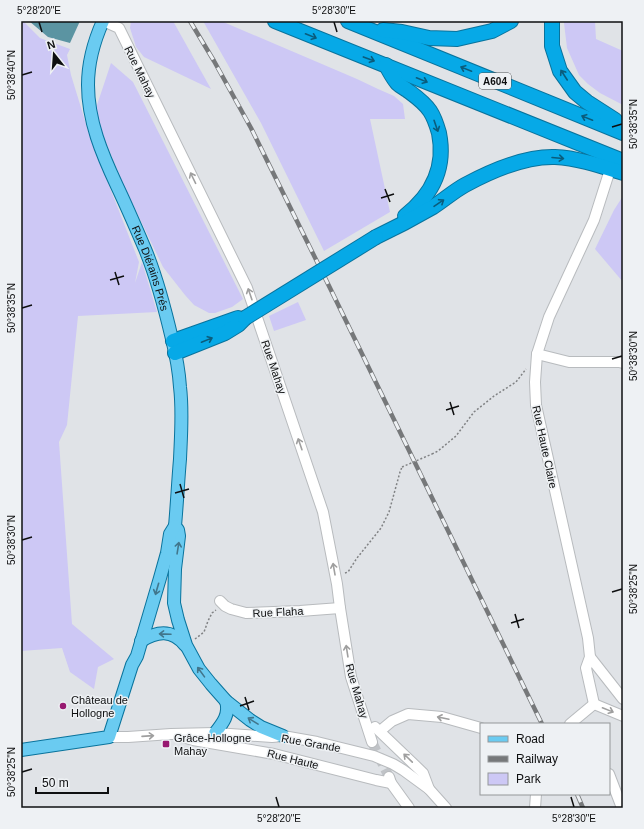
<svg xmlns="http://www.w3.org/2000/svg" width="644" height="829" font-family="Arial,sans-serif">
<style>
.green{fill:#cdc8f5}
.water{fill:#5b94a2}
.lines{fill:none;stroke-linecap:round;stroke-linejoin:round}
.minor-tunnel{stroke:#c0c3c7;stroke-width:10;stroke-dasharray:10 5;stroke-linecap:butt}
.minor-casing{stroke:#b8bbbe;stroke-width:12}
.major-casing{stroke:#09739c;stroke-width:14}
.highway-casing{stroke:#09739c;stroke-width:16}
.path{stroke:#808284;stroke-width:1.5;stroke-dasharray:2 2;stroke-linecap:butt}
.minor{stroke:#fff;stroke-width:10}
.major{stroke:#6acbf1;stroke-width:12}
.highway{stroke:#06a9e7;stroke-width:14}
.rail-casing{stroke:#76787a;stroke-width:4.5}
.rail{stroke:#eef1f4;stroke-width:3;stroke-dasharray:9;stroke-linecap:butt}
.highway-bridge-casing{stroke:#09739c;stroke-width:16;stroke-linecap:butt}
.path-bridge{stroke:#808284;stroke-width:1.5;stroke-dasharray:2 2;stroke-linecap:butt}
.highway-bridge{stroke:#06a9e7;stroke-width:14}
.oneway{stroke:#0a5c7c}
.oneway2{stroke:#9f9f9f}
.oneway3{stroke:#41768c}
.ticks{fill:none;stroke:#0e0f10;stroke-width:1.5}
.poi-dot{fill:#981971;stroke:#eef1f4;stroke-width:1.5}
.labels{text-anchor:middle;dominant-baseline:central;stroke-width:3;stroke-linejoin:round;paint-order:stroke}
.shield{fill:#eef1f4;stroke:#515354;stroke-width:1}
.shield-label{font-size:10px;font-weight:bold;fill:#0e0f10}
.street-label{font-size:11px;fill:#0e0f10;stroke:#eef1f4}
.poi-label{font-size:11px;fill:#0e0f10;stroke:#eef1f4;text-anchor:start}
.neatline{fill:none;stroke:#0e0f10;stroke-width:1.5}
.ticks-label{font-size:10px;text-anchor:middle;fill:#0e0f10}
</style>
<rect width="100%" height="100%" fill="#e0e3e7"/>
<g class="green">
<polygon points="21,21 23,21 40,38 70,49 67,55 71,75 90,137 139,262 135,283 142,262 157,312 78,316 67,425 59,442 72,624 114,659 98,667 94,689 70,672 62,648 21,651"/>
<polygon points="131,21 173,21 211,89 144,57 136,47 130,28"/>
<polygon points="203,21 221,21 357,79 378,89 394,96 403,104 405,119 370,119 390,212 324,251 261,123"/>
<polygon points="564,21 595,21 596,39 623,51 623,105 600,93 588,84 579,75 567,48 564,23"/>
<polygon points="111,63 133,82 243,299 232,307 215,313 209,313 194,305 185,295 163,267 124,186 94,114"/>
<polygon points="623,196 623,282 595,249 614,210"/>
<polygon points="298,302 306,320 274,331 269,316"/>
</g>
<polygon class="water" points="29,21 80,21 70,43 48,37"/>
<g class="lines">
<polyline class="minor-tunnel" points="372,742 389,777"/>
<g class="minor-casing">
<g id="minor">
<polyline points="103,21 119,28 247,288 323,512 337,584 340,608 351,677 372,742"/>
<polyline points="537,354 569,362 619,362 623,363"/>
<polyline points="220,601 225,606 231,609 246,613 300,611 340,608"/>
<polyline points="590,657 623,699"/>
<polyline points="594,704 586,668 590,657 588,638 536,405 535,382 537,354 549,317 594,220 608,176"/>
<polyline points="594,704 623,716"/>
<polyline points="570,724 594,704"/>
<polyline points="375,727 423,773 429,789"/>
<polyline points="380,731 392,721 408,714 442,717 481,728"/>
<polyline points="109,737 128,737 171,734 215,733 272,737 283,736 317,742 374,756 393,764 403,770 429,789 446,808"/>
<polyline points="182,737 193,740 274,754 376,780 391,783"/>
<polyline points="609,774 622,808"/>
<polyline points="389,777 391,783 409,808"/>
<polyline points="535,808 536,794"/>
</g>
</g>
<g class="major-casing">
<g id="major">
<path id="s1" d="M103,21C94,41 88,63 88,85C88,121 102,154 117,186C127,207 136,228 145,249C157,278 165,309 172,339C176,355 179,371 180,387C183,411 181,435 180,459C178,482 177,504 175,526L178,530L179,536L175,569L174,603L178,620L186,645L199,669L211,684L226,701L250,720L261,727L283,736"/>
<path d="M141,641C157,631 172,629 185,645"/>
<path d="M215,733C223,723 230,714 226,701"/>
<polyline points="21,750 109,737 132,665 137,656 160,578 167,553 170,534 175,526"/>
</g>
</g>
<g class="highway-casing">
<g id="highway">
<polyline points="275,21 623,161"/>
<polyline points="348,21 623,133"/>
<polyline points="552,21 552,46 560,71 575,92 587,102 615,120 623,129"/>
<polyline points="383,30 402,32 429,38 457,39 492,31 511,21"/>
<path d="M386,65C389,71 393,78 397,83C400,86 404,88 407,90C415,96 424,102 430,111C434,117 437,126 439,133C446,168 432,195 405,216"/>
<path d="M376,237C395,228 414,218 433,207C444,200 454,191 465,185C491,171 526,156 555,157C578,158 601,166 623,173"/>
<polyline points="173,341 235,319 238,318"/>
<polyline points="175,353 225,333 238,325 245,318"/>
</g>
</g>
<g class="path">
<polyline points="432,454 438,451 456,436 474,412 494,396 516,382 526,369"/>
<polyline points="345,573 348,572 357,558 381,528 389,512 400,472 402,467"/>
<polyline points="195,639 204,632 208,621 212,613 216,610"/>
</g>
<use href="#minor" class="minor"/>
<use href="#major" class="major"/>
<use href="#highway" class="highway"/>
<g class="rail-casing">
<g id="rail">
<polyline points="190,21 214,61 251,128 330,288 542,724"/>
<polyline points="577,794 583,808"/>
</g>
</g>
<use href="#rail" class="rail"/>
<g class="highway-bridge-casing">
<polyline id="highway-bridge" points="245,318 376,237"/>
</g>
<polyline class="path-bridge" points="402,467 432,454"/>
<use href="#highway-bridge" class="highway-bridge"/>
</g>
<defs><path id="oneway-shaft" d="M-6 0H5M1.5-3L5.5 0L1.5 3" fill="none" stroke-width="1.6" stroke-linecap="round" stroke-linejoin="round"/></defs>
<g class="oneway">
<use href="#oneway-shaft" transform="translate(311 36) rotate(22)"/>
<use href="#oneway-shaft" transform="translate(369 59) rotate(20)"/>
<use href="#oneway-shaft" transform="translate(466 69) rotate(-158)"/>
<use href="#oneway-shaft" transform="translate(564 75) rotate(-123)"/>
<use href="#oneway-shaft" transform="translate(422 80) rotate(22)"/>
<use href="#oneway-shaft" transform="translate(587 118) rotate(-158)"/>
<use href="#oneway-shaft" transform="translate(436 126) rotate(71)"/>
<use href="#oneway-shaft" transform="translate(558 158) rotate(5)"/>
<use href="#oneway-shaft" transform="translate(439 203) rotate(-34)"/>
<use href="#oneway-shaft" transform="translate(207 340) rotate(-22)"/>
</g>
<g class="oneway2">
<use href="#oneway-shaft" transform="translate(193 178) rotate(-116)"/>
<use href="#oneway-shaft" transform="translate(250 294) rotate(-109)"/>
<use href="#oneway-shaft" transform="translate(300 444) rotate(-109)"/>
<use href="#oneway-shaft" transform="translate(334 569) rotate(-100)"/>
<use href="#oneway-shaft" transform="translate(347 651) rotate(-99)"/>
<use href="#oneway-shaft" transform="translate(608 710) rotate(22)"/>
<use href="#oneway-shaft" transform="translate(443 718) rotate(-168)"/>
<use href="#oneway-shaft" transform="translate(148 736) rotate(-4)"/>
<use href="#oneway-shaft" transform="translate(408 758) rotate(-136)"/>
</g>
<g class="oneway3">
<use href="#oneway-shaft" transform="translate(178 548) rotate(-81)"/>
<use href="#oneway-shaft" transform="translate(157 589) rotate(106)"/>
<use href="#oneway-shaft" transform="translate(165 634) rotate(-178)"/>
<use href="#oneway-shaft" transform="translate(201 672) rotate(-126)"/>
<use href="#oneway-shaft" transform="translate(253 721) rotate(-148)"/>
</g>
<path class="ticks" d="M39,22L42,32M334,22L337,32M22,75L32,72M612,127L622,124M385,189L390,202M381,198L394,194M115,272L119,285M110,280L124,276M22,308L32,305M612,359L622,356M450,402L454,415M446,410L459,406M180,484L184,498M175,493L189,489M22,540L32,537M612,592L622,589M515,614L519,628M511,623L524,619M245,697L249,710M240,706L254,701M22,772L32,769M276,797L279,807M571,797L574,807"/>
<g class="poi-dot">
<circle cx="63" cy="706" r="4"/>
<rect x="162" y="740" width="8" height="8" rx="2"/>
</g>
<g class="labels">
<rect class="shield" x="479" y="73" width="32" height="16" rx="3"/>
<g class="shield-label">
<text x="495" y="81">A604</text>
</g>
<g class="street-label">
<text transform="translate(140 72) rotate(64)">Rue Mahay</text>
<text stroke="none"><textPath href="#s1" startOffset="261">Rue Diérains Prés</textPath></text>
<text transform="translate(274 367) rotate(71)">Rue Mahay</text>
<text transform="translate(545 447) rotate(78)">Rue Haute Claire</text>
<text transform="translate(278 612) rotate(-3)">Rue Flaha</text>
<text transform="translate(357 691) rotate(74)">Rue Mahay</text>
<text transform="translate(311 743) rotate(10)">Rue Grande</text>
<text transform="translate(293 759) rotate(14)">Rue Haute</text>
</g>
<g class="poi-label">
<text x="71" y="700">Château de<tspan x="71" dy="13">Hollogne</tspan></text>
<text x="174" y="738">Grâce-Hollogne<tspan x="174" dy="13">Mahay</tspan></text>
</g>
</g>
<rect width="644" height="829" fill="none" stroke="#eef1f4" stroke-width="44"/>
<rect x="480" y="723" width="130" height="72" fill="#eef1f4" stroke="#949799"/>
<rect x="488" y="736" width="20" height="6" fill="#6acbf1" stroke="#949799"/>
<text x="516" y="743" font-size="12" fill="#0e0f10">Road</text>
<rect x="488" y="756" width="20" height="6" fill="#76787a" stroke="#949799"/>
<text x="516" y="763" font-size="12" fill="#0e0f10">Railway</text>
<rect x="488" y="773" width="20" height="12" fill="#cdc8f5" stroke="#949799"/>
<text x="516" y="783" font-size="12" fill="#0e0f10">Park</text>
<g transform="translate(54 54) rotate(343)" stroke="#eef1f4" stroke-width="3" paint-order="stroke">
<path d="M0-3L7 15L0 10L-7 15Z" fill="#0e0f10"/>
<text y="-6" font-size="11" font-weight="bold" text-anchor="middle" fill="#0e0f10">N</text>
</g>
<path d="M36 787v6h72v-6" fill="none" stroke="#0e0f10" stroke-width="2"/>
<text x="42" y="787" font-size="12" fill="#0e0f10" stroke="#eef1f4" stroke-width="3" paint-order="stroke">50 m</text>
<rect x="22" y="22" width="600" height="785" class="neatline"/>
<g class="ticks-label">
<text x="39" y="14">5°28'20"E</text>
<text x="334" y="14">5°28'30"E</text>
<text transform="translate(11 75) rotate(-90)" y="4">50°38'40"N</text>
<text transform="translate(633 124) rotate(-90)" y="4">50°38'35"N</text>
<text transform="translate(11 308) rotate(-90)" y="4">50°38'35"N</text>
<text transform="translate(633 356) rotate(-90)" y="4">50°38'30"N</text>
<text transform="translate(11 540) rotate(-90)" y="4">50°38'30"N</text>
<text transform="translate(633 589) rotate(-90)" y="4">50°38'25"N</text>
<text transform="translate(11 772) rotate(-90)" y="4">50°38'25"N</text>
<text x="279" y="822">5°28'20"E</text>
<text x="574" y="822">5°28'30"E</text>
</g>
</svg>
